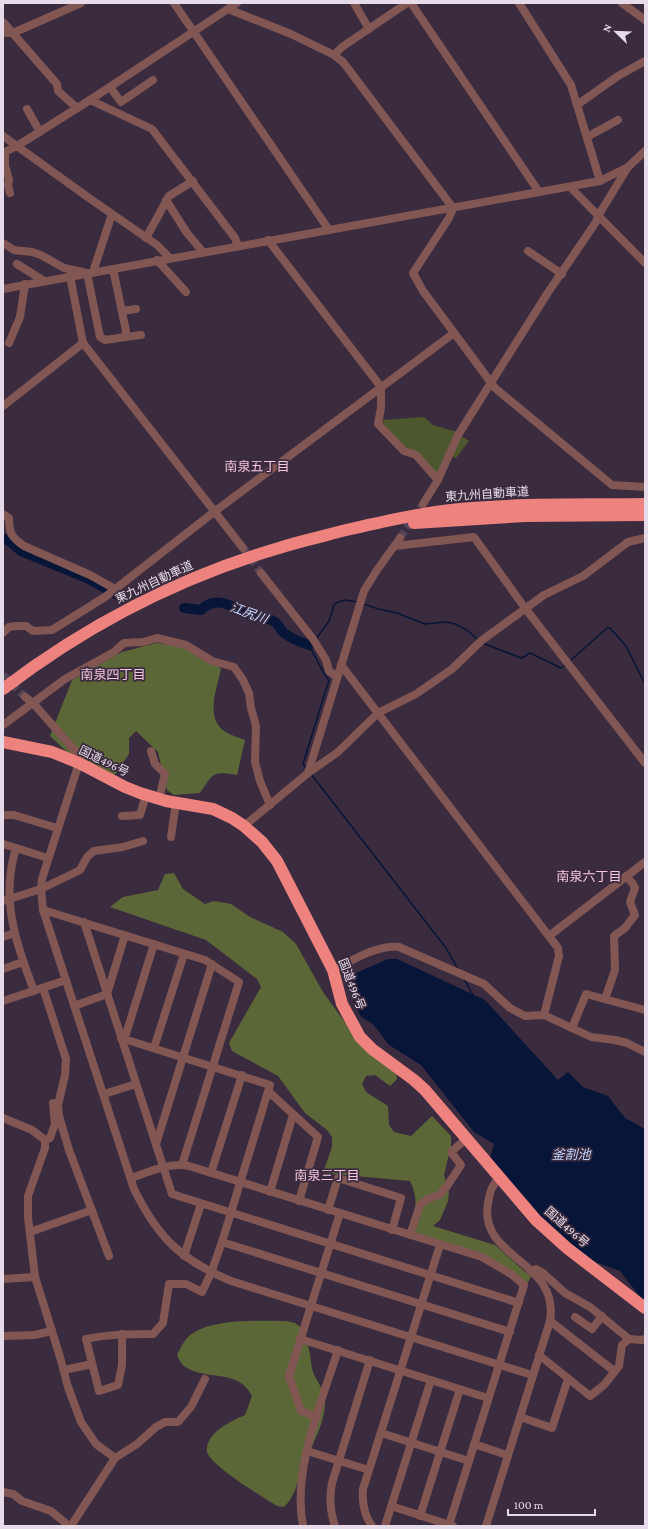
<svg xmlns="http://www.w3.org/2000/svg" width="648" height="1529" font-family="'Crimson Pro','Noto Sans JP',serif">
<style>
.green{fill:#4c572d}
.forest{fill:#5b6737}
.water{fill:#061538}
.lines{fill:none;stroke-linecap:round;stroke-linejoin:round}
.stream{stroke:#061538;stroke-width:1.5}
.river{stroke:#061538;stroke-width:10}
.minor-tunnel{stroke:#554558;stroke-width:8;stroke-dasharray:8 4;stroke-linecap:butt}
.minor{stroke:#825653;stroke-width:8}
.highway{stroke:#ed827e;stroke-width:12}
.labels{text-anchor:middle;dominant-baseline:central;stroke-width:3.5;stroke-linejoin:round;paint-order:stroke}
.street-label{font-size:12px;fill:#e6dbe8;stroke:#3b2b3e}
.neighbourhood-label{font-size:13px;fill:#f6c7dd;stroke:#3b2b3e}
.water-label{font-size:13px;font-style:italic;fill:#c1d6ff;stroke:#3b2b3e}
</style>
<rect width="100%" height="100%" fill="#3b2b3e"/>
<g class="green">
<polygon points="424,417 433,425 457,432 438,475 406,448 382,425 383,420"/>
<polygon points="460,435 469,441 456,458 451,456"/>
</g>
<g class="forest">
<path d="M156,643C178,646 206,650 221,669C217,688 205,717 224,731C230,735 238,737 245,740L237,775C212,771 214,773 200,793L174,795L167,790L158,752L136,731L129,738V754L114,776L69,754L50,736L72,680L122,652Z"/>
<path d="M174,873L183,889L205,904L214,901L231,904L250,917L283,932L296,944L323,992L360,1043L396,1071L397,1079L390,1086L375,1075L366,1076L362,1084L366,1092L388,1106L389,1125L394,1132L411,1136L432,1116L451,1136V1146L444,1175L449,1192L448,1201L440,1220L433,1226L495,1245L531,1277L527,1284L491,1259L411,1232C415,1214 419,1198 410,1181L323,1173L332,1147V1137L327,1130L305,1113L278,1076L232,1051L229,1043L261,987L257,979L206,940L110,907L123,897L158,890L165,874Z"/>
<path d="M286,1321L295,1323L302,1328C305,1336 308,1345 310,1354C311,1360 311,1367 313,1372C316,1380 325,1391 325,1400C326,1424 310,1447 302,1469C297,1483 295,1497 284,1507L277,1506C263,1497 212,1467 207,1452C205,1433 231,1421 245,1415L252,1396C237,1367 206,1382 184,1366C181,1364 179,1359 177,1355C181,1347 185,1338 193,1333C217,1318 259,1321 286,1321Z"/>
</g>
<polygon class="water" points="388,959 397,959 485,1000 558,1080 568,1072 583,1087 608,1096 625,1118 645,1129 645,1303 620,1271 587,1259 542,1220 490,1158 494,1144 474,1132 421,1065 389,1045 373,1024 361,1017 351,995 349,976"/>
<g class="lines">
<g class="stream">
<polyline points="363,604 379,609 397,613 425,624 446,622 455,624 467,630 478,640"/>
<polyline points="316,639 329,621 334,605 338,602 346,600 357,602"/>
<polyline points="482,643 519,657 522,658 530,653 561,668 565,665"/>
<polyline points="570,661 607,628 610,628 626,646 645,684"/>
<path d="M306,768L303,764L329,680C322,673 315,655 309,645L312,643"/>
<polyline points="311,774 446,948 458,969"/>
<polyline points="464,979 473,995"/>
</g>
<g class="river">
<polyline points="3,539 9,541 21,551 87,578 120,596"/>
<path d="M184,608L201,610C217,593 235,609 251,615C259,618 268,617 275,622C279,625 280,630 284,633C292,639 300,642 309,645"/>
</g>
<g class="minor-tunnel">
<polyline points="400,538 423,504"/>
<polyline points="243,548 261,573"/>
<polyline points="3,675 25,697"/>
</g>
<g class="minor">
<polyline points="174,3 329,230"/>
<polyline points="354,3 369,29"/>
<polyline points="411,3 539,192"/>
<polyline points="519,3 571,85 600,181"/>
<polyline points="622,3 645,20"/>
<polyline points="228,9 291,34 334,55 343,62 453,208"/>
<polyline points="3,22 57,84 58,91 77,108"/>
<polyline points="3,33 13,33 81,3"/>
<polyline points="334,55 342,47 407,3"/>
<polyline points="110,87 121,102 153,80"/>
<polyline points="90,100 152,129 235,238 238,246"/>
<polyline points="577,105 618,76 645,61"/>
<polyline points="27,109 40,132"/>
<polyline points="3,136 89,198 157,245 170,258"/>
<polyline points="587,137 618,120"/>
<polyline points="5,152 5,165 9,180 8,185 10,193"/>
<polyline points="3,153 17,146 90,100 237,3"/>
<polyline points="570,187 645,263"/>
<polyline points="166,200 187,233 203,252"/>
<polyline points="453,208 449,218 413,273 423,291 495,388 612,485 645,487"/>
<polyline points="146,238 169,196 193,181"/>
<polyline points="268,240 381,387 381,408 378,424 404,451 416,455 438,480"/>
<polyline points="3,243 14,250 32,252 41,255 64,268 83,272"/>
<polyline points="528,251 562,274"/>
<polyline points="157,260 186,292"/>
<polyline points="17,264 44,281"/>
<polyline points="93,272 112,214"/>
<polyline points="87,273 100,337 105,340 125,337 126,331 113,269"/>
<polyline points="70,276 83,343 243,548"/>
<polyline points="3,289 539,192 600,181 628,167"/>
<polyline points="122,311 136,309"/>
<polyline points="125,337 141,335"/>
<polyline points="9,343 20,317 25,284"/>
<polyline points="3,406 83,343"/>
<polyline points="423,504 438,480 458,435 547,294 596,222 598,216 628,167 645,151"/>
<path d="M3,514L9,518C9,533 11,537 24,546L90,575L115,589"/>
<polyline points="395,546 474,537 525,608 645,763"/>
<polyline points="261,573 313,639 326,660 329,671 337,677"/>
<polyline points="3,633 9,627 17,626 26,626 33,631 52,630 105,597 214,512 454,333"/>
<polyline points="341,665 558,948 559,956 544,1015"/>
<path d="M25,697L33,703L77,753L79,763L42,879L41,889L43,910L134,1189C158,1238 181,1260 231,1281L532,1375"/>
<polyline points="3,725 65,679 114,652 124,643 143,642 157,638 186,645 212,661 234,667 243,680 249,693 251,708 256,726 255,762 260,781 270,805"/>
<polyline points="151,751 155,764 165,774 159,799"/>
<polyline points="308,773 364,591 377,570 400,538"/>
<polyline points="3,815 14,815 57,828"/>
<polyline points="122,816 140,815 146,795"/>
<polyline points="244,826 308,773 338,752 378,713 416,694 429,685 452,669 481,641 544,595 583,576 628,542 645,538"/>
<polyline points="171,837 176,802"/>
<polyline points="3,844 48,858"/>
<path d="M16,848C0,900 16,942 34,991"/>
<polyline points="3,901 41,889 74,873 80,870 87,857 94,851 123,847 143,841"/>
<polyline points="43,910 205,960 239,982 182,1165"/>
<polyline points="84,922 172,1194 519,1303"/>
<polyline points="549,936 645,862"/>
<polyline points="3,937 14,933"/>
<polyline points="3,969 23,962"/>
<path d="M333,970C353,960 376,945 399,947L484,984L510,1008L525,1016L544,1015L591,1037L615,1040L627,1043L645,1052"/>
<polyline points="43,988 66,1059 65,1075 58,1105 59,1116 69,1150 109,1256"/>
<polyline points="107,994 125,935"/>
<polyline points="605,999 615,970 614,936 625,928 635,915 630,902 635,888 633,884 626,876"/>
<polyline points="3,1001 66,980"/>
<polyline points="74,1006 107,994"/>
<polyline points="572,1028 586,994 645,1010"/>
<path d="M121,1038L270,1085L222,1242L211,1273L202,1292L186,1284H169L163,1323L153,1334C130,1334 109,1334 86,1339L99,1391L118,1385L122,1365V1334"/>
<polyline points="121,1038 126,1034 154,944"/>
<polyline points="154,1048 184,954"/>
<polyline points="269,1092 318,1137 299,1201"/>
<polyline points="104,1094 136,1084"/>
<polyline points="3,1118 32,1130 45,1140 45,1148 28,1196 28,1217 35,1277 60,1357 68,1387 81,1422 96,1444 115,1458"/>
<polyline points="45,1140 50,1138 55,1124 53,1103"/>
<polyline points="156,1144 212,964"/>
<polyline points="211,1173 242,1075"/>
<path d="M131,1178C149,1172 169,1162 189,1166L482,1257L511,1274L524,1285L449,1525"/>
<polyline points="270,1192 293,1115"/>
<polyline points="328,1210 338,1178 401,1198 392,1230"/>
<polyline points="30,1232 92,1210"/>
<polyline points="410,1235 420,1205 427,1199 439,1195 447,1186 461,1165 451,1152 466,1139"/>
<polyline points="222,1242 510,1332"/>
<polyline points="184,1256 201,1204"/>
<polyline points="531,1272 536,1269 543,1273 565,1293 590,1307 629,1339 622,1345 619,1366 604,1385 590,1396 539,1355"/>
<polyline points="3,1279 35,1277"/>
<polyline points="575,1317 592,1329 602,1316"/>
<polyline points="550,1321 614,1371"/>
<polyline points="3,1336 34,1335 52,1331"/>
<polyline points="300,1339 488,1398"/>
<polyline points="629,1339 641,1340 645,1339"/>
<polyline points="64,1370 92,1364"/>
<polyline points="317,1417 301,1411 289,1376 340,1213"/>
<polyline points="520,1417 552,1428 568,1379"/>
<polyline points="381,1433 469,1461"/>
<polyline points="474,1444 507,1455"/>
<polyline points="307,1451 369,1470"/>
<polyline points="3,1492 13,1494 22,1501 51,1511 69,1526"/>
<polyline points="391,1506 453,1526"/>
<polyline points="420,1516 460,1389"/>
<polyline points="71,1526 115,1458 137,1444 156,1427 165,1422 178,1422 191,1407 205,1379"/>
<path d="M303,1526C292,1470 321,1404 338,1350"/>
<path d="M335,1526C330,1511 329,1498 332,1483L370,1360"/>
<path d="M372,1526C364,1515 362,1502 363,1489L440,1245"/>
<polyline points="385,1526 431,1380"/>
<path d="M486,1526L550,1321C560,1260 478,1259 488,1203C490,1193 491,1185 500,1178"/>
</g>
<g class="highway">
<polyline points="414,523 525,516 645,515"/>
<path d="M3,689C85,626 180,577 279,548C300,541 321,537 342,531C381,522 420,513 460,509C521,503 583,505 645,504"/>
<polyline points="3,742 52,752 79,763 125,787 140,793 166,801 213,809 232,818 244,826 262,842 277,861 333,970 342,1004 360,1037 372,1049 414,1080 425,1090 536,1220 567,1248 645,1308"/>
</g>
</g>
<g class="labels">
<g class="street-label">
<text transform="translate(487 494) rotate(-4)">東九州自動車道</text>
<text transform="translate(154 582) rotate(-25)">東九州自動車道</text>
<text transform="translate(104 761) rotate(26)">国道496号</text>
<text transform="translate(352 984) rotate(69)">国道496号</text>
<text transform="translate(567 1227) rotate(41)">国道496号</text>
</g>
<g class="neighbourhood-label">
<text x="257" y="466">南泉五丁目</text>
<text x="113" y="674">南泉四丁目</text>
<text x="589" y="876">南泉六丁目</text>
<text x="327" y="1175">南泉三丁目</text>
</g>
<g class="water-label">
<text transform="translate(249 613) rotate(20)">江尻川</text>
<text x="571" y="1154">釜割池</text>
</g>
</g>
<rect width="648" height="1529" fill="none" stroke="#e6dbe8" stroke-width="8"/>
<g transform="translate(616 32) rotate(293)" stroke="#3b2b3e" stroke-width="3" paint-order="stroke">
<path d="M0-3L7 15L0 10L-7 15Z" fill="#e6dbe8"/>
<text y="-6" font-size="11" font-weight="bold" text-anchor="middle" fill="#e6dbe8">N</text>
</g>
<path d="M508 1509v6h87v-6" fill="none" stroke="#e6dbe8" stroke-width="2"/>
<text x="514" y="1509" font-size="12" fill="#e6dbe8" stroke="#3b2b3e" stroke-width="3" paint-order="stroke">100 m</text>
</svg>
